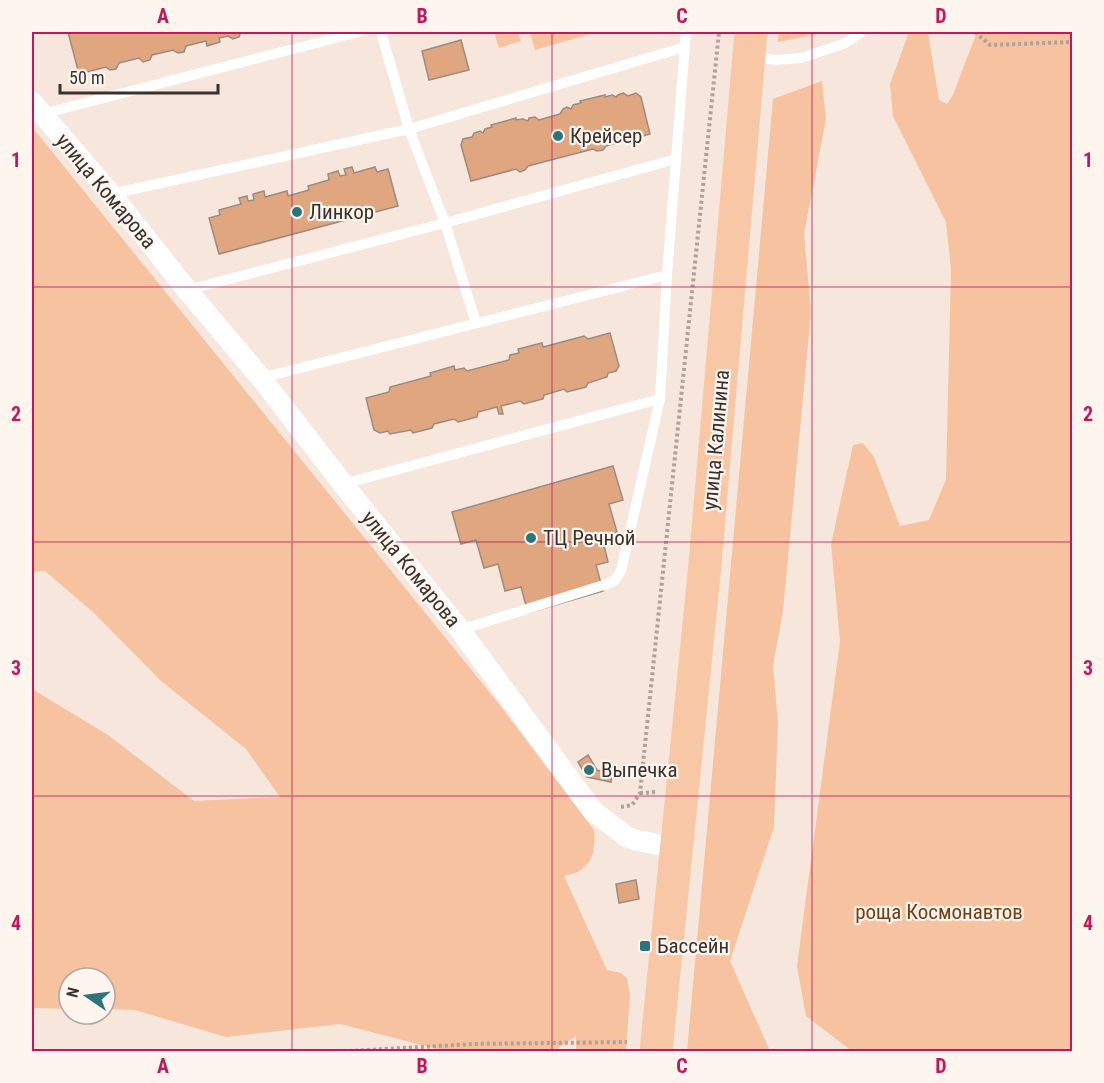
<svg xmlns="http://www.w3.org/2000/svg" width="1104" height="1083" font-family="'Roboto Condensed',sans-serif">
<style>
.green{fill:#f6c29f}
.building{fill:#e0a680;stroke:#9b8c82;stroke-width:1.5}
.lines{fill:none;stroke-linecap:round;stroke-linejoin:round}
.path{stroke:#aea29a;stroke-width:4;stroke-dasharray:3 3;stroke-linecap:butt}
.lane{stroke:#fff;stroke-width:10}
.street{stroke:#fff;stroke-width:21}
.primary{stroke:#f8c8a6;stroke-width:33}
.grid{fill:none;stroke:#c2185b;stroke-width:1.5;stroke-opacity:0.55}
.poi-dot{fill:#2b747d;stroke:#fef5ee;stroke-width:2}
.labels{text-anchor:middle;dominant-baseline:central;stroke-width:4.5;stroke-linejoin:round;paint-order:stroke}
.poi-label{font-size:21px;fill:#38322e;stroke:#fef5ee;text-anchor:start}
.street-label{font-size:21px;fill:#38322e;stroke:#fef5ee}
.park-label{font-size:21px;fill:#733d12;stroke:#fef5ee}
.neatline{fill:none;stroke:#c2185b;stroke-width:2}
.grid-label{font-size:20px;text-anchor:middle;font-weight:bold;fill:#c2185b}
</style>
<rect width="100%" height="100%" fill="#f6e6dc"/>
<g class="green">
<polygon points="494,32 518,32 521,41 499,48"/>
<polygon points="530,32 590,32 590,34 535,50"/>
<polygon points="779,32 822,32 822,33 778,42"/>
<polygon points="909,32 928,32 939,100 947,104 953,95 977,32 1072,32 1072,1051 852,1051 806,1016 797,966 840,641 831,544 853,445 863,443 874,457 900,526 929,520 946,480 951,269 946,222 893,116 890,84"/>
<polygon points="822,81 826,119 804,234 811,312 783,611 773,666 778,722 774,827 730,961 770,1051 687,1051 773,99"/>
<path d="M32,127L499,704L594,830C595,844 595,860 582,869C578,873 570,874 564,876L607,970L621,973L627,978L630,994L626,1051H576V1036L554,1051H445L340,1024L226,1037L135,1010L105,1009V978H69V1009L32,1008V687L37,692L108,735L194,801L280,797L246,749L161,681L94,613L45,571H32Z"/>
</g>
<g class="building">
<polygon points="68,32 244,32 241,32 239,37 233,39 228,36 219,38 220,42 207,46 206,41 186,46 184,52 178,53 173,50 152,55 150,60 143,62 139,58 119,63 116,69 110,70 106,67 79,74"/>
<polygon points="461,40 469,70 429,80 422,51"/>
<polygon points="623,93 628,96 636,93 641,97 650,134 606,146 603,150 597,151 593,149 528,166 525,170 520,172 516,169 471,181 461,145 463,139 472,137 474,133 480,131 483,133 485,129 492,127 491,125 516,118 516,120 523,119 528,121 529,118 535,117 539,120 560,114 563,109 567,107 571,109 573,105 581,103 580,101 605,95 605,97 612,95 616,97 618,95"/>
<polygon points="352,167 354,173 375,167 377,172 388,169 398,206 219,254 209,218 220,215 219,210 241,204 239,198 247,196 248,201 254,200 253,194 264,191 265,197 287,191 288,196 309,190 308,186 329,180 328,174 338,171 340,176 346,175 344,169"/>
<polygon points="610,333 619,366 616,371 608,373 607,377 588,383 586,387 567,392 564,389 544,395 543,399 531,402 524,404 520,401 501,406 503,414 499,414 497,407 478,412 477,417 469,419 458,422 454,419 434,424 432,428 413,433 411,430 390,434 388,431 380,433 374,430 366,398 389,392 390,387 431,376 430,373 454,366 455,370 464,368 467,371 509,360 510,355 519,353 518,349 542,343 543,347 584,336 588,339"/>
<polygon points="613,466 623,500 609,504 617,532 602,537 608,562 596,565 603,591 528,613 521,587 505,591 498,564 484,568 476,540 461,544 452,512"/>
<polygon points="588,755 597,770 612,774 611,782 587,777 578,762"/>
<polygon points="636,880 639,899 619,903 616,884"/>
</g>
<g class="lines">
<g class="path">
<polyline points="975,32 990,45 1072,42"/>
<polyline points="640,793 657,792"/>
<polyline points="621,807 632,805 640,793 719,32"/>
<polyline points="331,1052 474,1044 627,1042"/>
</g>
<g class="lane">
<polyline points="381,32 409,129 445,223 476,323"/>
<polyline points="753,57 777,60 801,58 846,43 862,32"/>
<polyline points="42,114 359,32"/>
<polyline points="111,194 409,129 685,47"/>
<polyline points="187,290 445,223 676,159"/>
<polyline points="261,378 667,275"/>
<polyline points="343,484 660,399"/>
<polyline points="460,630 610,583 616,579 621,571 660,399 667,275 686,32"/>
</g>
<polyline class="street" points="32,102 111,194 187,290 261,378 343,484 460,630 593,811 627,837 635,840 677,848"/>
<polyline class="primary" points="656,1052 704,575 751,32"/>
</g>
<path class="grid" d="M292,32V1052M552,32V1052M812,32V1052M32,287H1072M32,542H1072M32,796H1072"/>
<g class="poi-dot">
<circle cx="558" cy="136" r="6"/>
<circle cx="297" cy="212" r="6"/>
<circle cx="531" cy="538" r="6"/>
<circle cx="589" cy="770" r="6"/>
<rect x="639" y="940" width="12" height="12" rx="3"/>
</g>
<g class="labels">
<g class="poi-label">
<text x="570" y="136">Крейсер</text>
<text x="309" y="212">Линкор</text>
<text x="543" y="538">ТЦ Речной</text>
<text x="601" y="770">Выпечка</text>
<text x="657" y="946">Бассейн</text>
</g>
<g class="street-label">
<text transform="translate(106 191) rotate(50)">улица Комарова</text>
<text transform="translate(716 440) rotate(-85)">улица Калинина</text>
<text transform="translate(411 569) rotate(51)">улица Комарова</text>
</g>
<g class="park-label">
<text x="939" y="912">роща Космонавтов</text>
</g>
</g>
<rect width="1104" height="1083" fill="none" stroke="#fef5ee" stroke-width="66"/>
<g transform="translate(87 996) rotate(284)"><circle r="28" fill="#fef5ee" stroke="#afa7a1" stroke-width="1.5"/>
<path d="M0-4.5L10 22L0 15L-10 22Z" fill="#2b747d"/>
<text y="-9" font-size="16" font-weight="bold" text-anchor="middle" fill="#38322e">N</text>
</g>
<path d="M60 84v9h158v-9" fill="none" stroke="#38322e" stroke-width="3"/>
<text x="69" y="84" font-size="18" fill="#38322e" stroke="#fef5ee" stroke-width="4.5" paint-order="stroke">50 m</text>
<rect x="33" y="33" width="1038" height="1017" class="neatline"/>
<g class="grid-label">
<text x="163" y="23">A</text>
<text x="422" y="23">B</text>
<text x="682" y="23">C</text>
<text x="941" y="23">D</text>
<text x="16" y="167">1</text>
<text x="1088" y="167">1</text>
<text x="16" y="421">2</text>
<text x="1088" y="421">2</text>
<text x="16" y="675">3</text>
<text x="1088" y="675">3</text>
<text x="16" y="930">4</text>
<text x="1088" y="930">4</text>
<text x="163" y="1073">A</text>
<text x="422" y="1073">B</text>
<text x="682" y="1073">C</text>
<text x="941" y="1073">D</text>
</g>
</svg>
